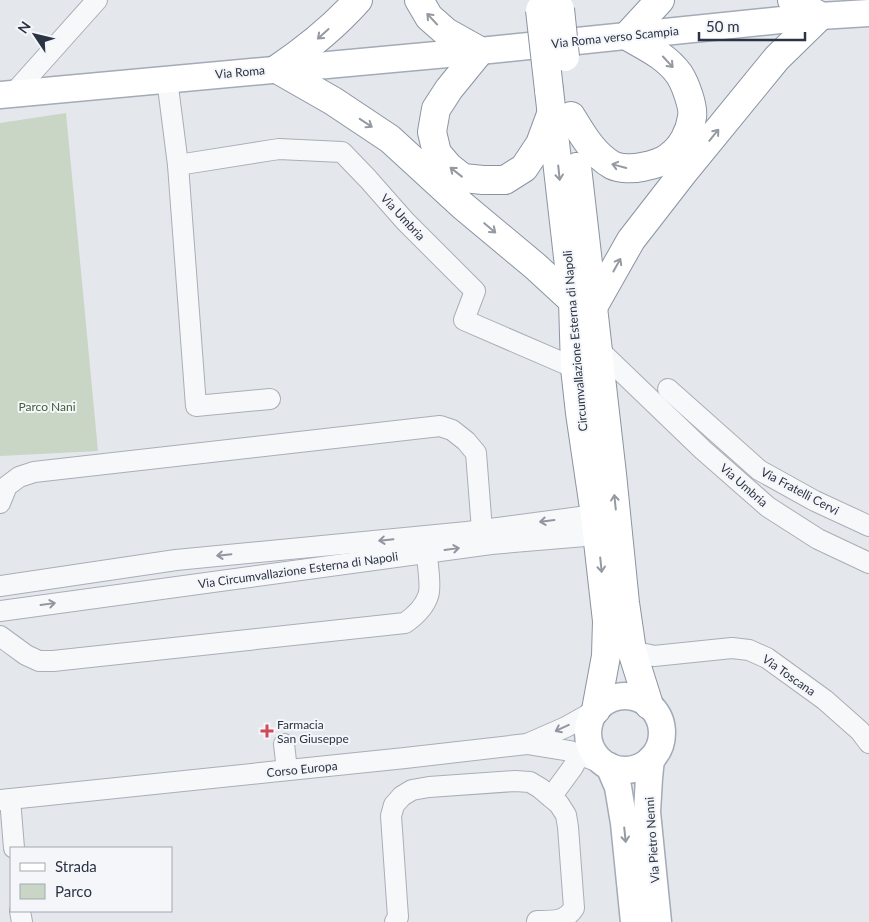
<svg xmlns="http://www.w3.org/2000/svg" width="869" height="922" font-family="Lato,sans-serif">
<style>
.green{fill:#c9d6c5}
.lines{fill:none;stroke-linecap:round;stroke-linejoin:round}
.minor-casing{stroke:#a9aeb7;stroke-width:22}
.major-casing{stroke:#a3abb8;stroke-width:29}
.highway-casing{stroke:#8b94a3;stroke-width:30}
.minor{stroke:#f7f8fa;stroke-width:20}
.major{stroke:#fff;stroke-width:26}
.highway{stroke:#fff;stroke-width:28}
.highway-bridge-casing{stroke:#8b94a3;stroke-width:30;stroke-linecap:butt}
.highway-bridge{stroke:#fff;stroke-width:28}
.oneway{stroke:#959aa2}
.oneway2{stroke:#9196a0}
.poi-dot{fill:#d1495b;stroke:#f4f6f9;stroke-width:2}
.labels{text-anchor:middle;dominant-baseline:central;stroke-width:4;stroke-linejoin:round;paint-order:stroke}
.street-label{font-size:12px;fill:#2b3445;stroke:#f4f6f9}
.park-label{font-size:12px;fill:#3f6138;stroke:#f4f6f9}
.poi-label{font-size:12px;fill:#2b3445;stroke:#f4f6f9;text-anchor:start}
</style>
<rect width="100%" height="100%" fill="#e4e7ec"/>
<polygon class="green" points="66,113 98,451 0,456 0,123"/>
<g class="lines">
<g class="minor-casing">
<g id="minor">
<polyline points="167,79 178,165 196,406 270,399"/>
<polyline points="13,94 97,0"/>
<polyline points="178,165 279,149 342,152 368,179 405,221 475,291 464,320 575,368"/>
<polyline points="598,349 703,450 768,507 818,539 869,563"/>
<polyline points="668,389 759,470 815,501 869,526"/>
<polyline points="0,503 7,486 19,477 34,472 440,426 452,430 466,441 476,453 482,530"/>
<polyline points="0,586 176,560 467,532 595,515"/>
<polyline points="0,611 491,544 597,535"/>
<path d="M0,636L26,655L39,661H53L405,623C415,616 424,608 428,596C432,587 426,551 425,540"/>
<polyline points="632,651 654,656 732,648 749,650 767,658 825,700 860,731 869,743"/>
<polyline points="284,744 287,770"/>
<polyline points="527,744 570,751 609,766"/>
<polyline points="551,797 573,767 579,755"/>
<polyline points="10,799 14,848"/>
<polyline points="0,800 405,758 527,744 566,727 596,710"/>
<polyline points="20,911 22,922"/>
<path d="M395,922L398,917L391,816L394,805L402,796L412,790L429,787L515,781L530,782L540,788L559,804L566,815L568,827L574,908C565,922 554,921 537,921"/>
</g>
</g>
<g class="major-casing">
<g id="major">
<polyline points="0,95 480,51 820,16 869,13"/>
<circle cx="625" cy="733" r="37"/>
<polyline points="651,759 649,778 647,812 658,922"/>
<polyline points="609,766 618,787 624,823 634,922"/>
</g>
</g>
<g class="highway-casing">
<g id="highway">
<path d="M358,0C335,26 305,50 277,69L333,101L390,139L463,206L535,266L573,301"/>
<polyline points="419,0 429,17 446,32 480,51 449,89 436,109 432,132 437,153 449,167 463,178 483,180 505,180 524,168 540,144 550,117"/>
<polyline points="549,90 573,301 575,368 580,413 595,515 607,621 606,656 596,710"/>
<path d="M571,116C582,134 593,154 612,165C620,169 633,169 642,167C652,165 662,163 670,156C682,147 690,132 692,117C694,107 685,83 679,74C666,56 646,47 627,36L660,0"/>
<polyline points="577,167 612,474 625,603 632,651 649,705"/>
<polyline points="593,307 631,240 683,173 777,58 820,16 792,0"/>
</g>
</g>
<use href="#minor" class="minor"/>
<use href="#major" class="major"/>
<use href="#highway" class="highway"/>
<g class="highway-bridge-casing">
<g id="highway-bridge">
<polyline points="560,9 565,57"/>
<polyline points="540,10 549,90"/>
</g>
</g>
<use href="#highway-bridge" class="highway-bridge"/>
</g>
<defs><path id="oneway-shaft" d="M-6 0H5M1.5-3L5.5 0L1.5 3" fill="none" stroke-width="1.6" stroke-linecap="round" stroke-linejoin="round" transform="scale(1.25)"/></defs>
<g class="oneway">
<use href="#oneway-shaft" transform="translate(432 19) rotate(-133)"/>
<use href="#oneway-shaft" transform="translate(323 34) rotate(138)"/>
<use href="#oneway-shaft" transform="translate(668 62) rotate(47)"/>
<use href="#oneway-shaft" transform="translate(366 123) rotate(33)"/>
<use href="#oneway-shaft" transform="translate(714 135) rotate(-51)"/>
<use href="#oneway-shaft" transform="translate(619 166) rotate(-165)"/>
<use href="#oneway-shaft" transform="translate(456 172) rotate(-142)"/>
<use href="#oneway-shaft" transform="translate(559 173) rotate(84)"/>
<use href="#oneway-shaft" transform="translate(490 228) rotate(40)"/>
<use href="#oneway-shaft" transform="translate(617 265) rotate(-61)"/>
<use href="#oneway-shaft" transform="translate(615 502) rotate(-96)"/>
<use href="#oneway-shaft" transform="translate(601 565) rotate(84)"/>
<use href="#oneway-shaft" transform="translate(625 835) rotate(84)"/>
</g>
<g class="oneway2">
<use href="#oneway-shaft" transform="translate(547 521) rotate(173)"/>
<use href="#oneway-shaft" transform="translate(386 540) rotate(174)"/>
<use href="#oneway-shaft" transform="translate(452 549) rotate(-8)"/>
<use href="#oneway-shaft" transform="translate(224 555) rotate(174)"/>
<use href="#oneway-shaft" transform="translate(48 604) rotate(-8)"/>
<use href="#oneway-shaft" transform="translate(562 728) rotate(155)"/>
</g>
<path class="poi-dot" d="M264.5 723.5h5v5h5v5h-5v5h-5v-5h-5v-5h5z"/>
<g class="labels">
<g class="street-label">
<text transform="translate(615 37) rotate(-6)">Via Roma verso Scampia</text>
<text transform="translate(240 72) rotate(-5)">Via Roma</text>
<text transform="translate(403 217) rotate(47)">Via Umbria</text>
<text transform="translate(575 341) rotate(-95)">Circumvallazione Esterna di Napoli</text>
<text transform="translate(744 485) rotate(41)">Via Umbria</text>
<text transform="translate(800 491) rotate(28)">Via Fratelli Cervi</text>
<text transform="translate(298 570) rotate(-8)">Via Circumvallazione Esterna di Napoli</text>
<text transform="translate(789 675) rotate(35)">Via Toscana</text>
<text transform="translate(302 769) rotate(-6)">Corso Europa</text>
<text transform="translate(652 840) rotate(-94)">Via Pietro Nenni</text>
</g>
<g class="park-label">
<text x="47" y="406">Parco Nani</text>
</g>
<g class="poi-label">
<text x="277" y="724">Farmacia<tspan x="277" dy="14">San Giuseppe</tspan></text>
</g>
</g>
<rect x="10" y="847" width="162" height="65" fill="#f4f6f9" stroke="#a4a8b1"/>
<rect x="20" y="863" width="25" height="8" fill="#ffffff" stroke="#a4a8b1"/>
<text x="55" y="872" font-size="15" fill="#2b3445">Strada</text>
<rect x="20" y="884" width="25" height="15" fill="#c9d6c5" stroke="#a4a8b1"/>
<text x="55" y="897" font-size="15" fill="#2b3445">Parco</text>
<g transform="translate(35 35) rotate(305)" stroke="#f4f6f9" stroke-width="4" paint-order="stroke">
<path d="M0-4L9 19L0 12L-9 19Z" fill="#2b3445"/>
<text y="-8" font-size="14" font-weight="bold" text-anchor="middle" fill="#2b3445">N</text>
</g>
<path d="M699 32v8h106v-8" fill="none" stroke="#2b3445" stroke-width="2.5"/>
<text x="706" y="32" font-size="15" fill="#2b3445" stroke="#f4f6f9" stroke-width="4" paint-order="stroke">50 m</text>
</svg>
